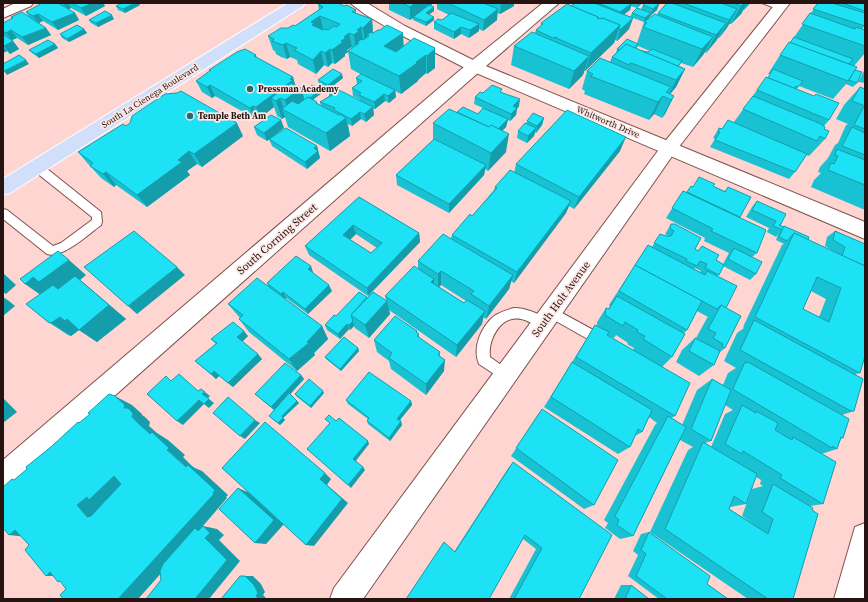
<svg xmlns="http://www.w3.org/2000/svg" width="868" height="602" font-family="'Source Serif 4',serif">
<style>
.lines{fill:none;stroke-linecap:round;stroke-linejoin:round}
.service-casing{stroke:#7e534f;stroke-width:2}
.minor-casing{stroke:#7e534f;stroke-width:2}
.tertiary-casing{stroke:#7e534f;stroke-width:2}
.primary-casing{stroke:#fff;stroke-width:2}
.service{fill:#fff;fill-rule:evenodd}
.minor{fill:#fff;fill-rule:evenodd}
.tertiary{fill:#fff;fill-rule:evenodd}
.primary{fill:#d1dffb;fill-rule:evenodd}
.wall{fill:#19c2d2;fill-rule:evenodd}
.shaded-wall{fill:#149eab}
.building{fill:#1de1f4;stroke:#149eab;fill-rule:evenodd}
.poi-dot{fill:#216c74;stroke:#fde8e5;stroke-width:1.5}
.labels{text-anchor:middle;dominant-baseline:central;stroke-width:3.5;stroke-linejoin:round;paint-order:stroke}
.far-poi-label{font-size:9px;font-weight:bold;fill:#261412;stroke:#fde8e5;text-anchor:start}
.far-street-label{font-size:9px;fill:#261412;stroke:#fde8e5}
.street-label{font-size:11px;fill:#261412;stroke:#fde8e5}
</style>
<rect width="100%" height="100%" fill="#fed5d0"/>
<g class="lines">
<g class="service-casing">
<g id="service">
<polygon points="762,3 773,3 784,8 780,10"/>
<path d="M37,163L41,164L101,212L102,222L101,225C89,234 62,259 47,254L3,219V209L7,210L53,246L61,243L92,220V217L33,170L32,167L33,164Z"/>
<polygon points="551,307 608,338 610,342 608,346 604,348 600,346 547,316 545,312 547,308"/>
<path d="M514,308C525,308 544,314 549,324L547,328L543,329C535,327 529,320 521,319C500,315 488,340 490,357L511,372L513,376L511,380L506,382L479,364C472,348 481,327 494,316C500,312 507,310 514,308Z"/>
</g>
</g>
<g class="minor-casing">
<g id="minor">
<polygon points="15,3 33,3 31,6 3,18 3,9"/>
<polygon points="543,3 559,3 471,79 12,487 3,491 3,460 459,71"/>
<polygon points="776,3 790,3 675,152 363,599 330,599 334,588 663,144"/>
<polygon points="865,523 864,599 834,599 855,527"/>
</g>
</g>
<g class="tertiary-casing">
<polygon id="tertiary" points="350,3 367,3 405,26 481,64 865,222 865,239 469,70 395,32 366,15"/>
</g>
<g class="primary-casing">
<polygon id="primary" points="288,3 305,3 303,6 10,193 3,195 3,179"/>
</g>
<use href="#service" class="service"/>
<use href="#minor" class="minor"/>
<use href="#tertiary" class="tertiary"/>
<use href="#primary" class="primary"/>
</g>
<g class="wall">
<polygon points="60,3 103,3 105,6 86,16 71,8 68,9 75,13 79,20 58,30 43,21 39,23 46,28 51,35 28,45 17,38 12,40 19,49 10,54 7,51 3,53 3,23 12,19 11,17 30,18 26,12 61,5"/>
<polygon points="389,3 434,3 430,6 434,11 429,14 434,20 426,26 413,20 413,18 410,20 389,10"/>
<polygon points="437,3 514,3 514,6 500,14 497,13 497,20 483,31 479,29 479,31 469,38 461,34 454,39 434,29 434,22 442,20 449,15 437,9"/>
<polygon points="575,3 642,3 637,8 631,6 630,10 624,14 630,17 632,13 641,9 643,5 657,10 644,22 633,18 629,29 617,41 615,40 614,43 585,71 584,71 583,75 569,89 511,65 514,46 535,33 536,30 541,26 541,23"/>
<path d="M667,3H750L744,10H743L741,14L731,24H729L719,38H718L716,41L706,53L705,52L703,55L693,67L681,63L679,66L685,69L676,87L670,94L674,96L665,114L662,118L654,114L649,120L584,94L585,91L582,89L587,71L610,62L612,57L617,53H616L617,49L637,43L644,22L657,15L658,13ZM638,46L650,51L648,52L642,51L636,49Z"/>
<polygon points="818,3 865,3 865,26 862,29 865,30 865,53 854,66 857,83 853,87 846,84 833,99 799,86 797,89 829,120 824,126 825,139 809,156 806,155 795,172 789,179 710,147 715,139 713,138 719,128 722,129 734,122 757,90 768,78 770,74 768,74 780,55 790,43"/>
<polygon points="318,4 344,6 356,10 356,13 372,19 373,33 404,46 435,48 435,68 427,74 426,73 418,80 418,81 401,94 395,91 396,97 389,103 385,101 375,109 373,109 374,115 366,122 361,119 352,126 348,124 350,136 330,151 288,127 285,117 282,119 277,116 274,107 260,118 257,116 254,118 215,96 212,98 202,92 196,81 210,71 209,70 256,55 257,58 293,77 295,85 301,88 302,92 321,89 322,93 313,99 318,104 321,106 320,102 329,96 329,93 330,92 330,90 360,101 359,99 353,96 352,88 357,84 356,78 362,75 351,69 348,51 353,47 352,47 347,50 348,52 345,54 345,56 335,64 332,63 328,67 324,65 316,74 298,64 297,60 290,57 287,59 281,57 276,54 275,51 273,50 268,36 288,28 295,26 319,10"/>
<polygon points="140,5 125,13 118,10 116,6"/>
<polygon points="114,19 98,27 91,23 89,20"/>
<polygon points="84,29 87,33 69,42 62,38 60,34"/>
<polygon points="55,44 58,48 39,58 32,53 29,50"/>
<polygon points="865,69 865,83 858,82"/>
<polygon points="343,78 329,89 319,84 318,80"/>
<polygon points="860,87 865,89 865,210 811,187 814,180 821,173 818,172 820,167 828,158 835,145 838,143 846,125 848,124 836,119 844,105"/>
<polygon points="502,92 519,106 517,109 516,115 510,121 508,120 506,127 502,131 506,152 488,171 485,169 484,175 449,213 397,185 396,175 433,140 433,123 457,112 478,114 483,108 474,104 475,97 483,93"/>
<polygon points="544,118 542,125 536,133 535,132 534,136 527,143 517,138 518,131 526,124 527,121"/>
<polygon points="281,120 284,128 267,141 257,135 254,127"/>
<polygon points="126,126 243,136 202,167 197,164 187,171 190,175 147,207 116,185 114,187 101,178 92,168 89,165 78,152"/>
<polygon points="269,139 317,146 320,158 307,169 272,146"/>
<path d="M620,151L574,209L569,206L566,213L514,283L511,281L509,289L486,319L483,317L482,324L456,357L389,310L390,314L369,338L355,328L354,326L350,330L349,329L340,339L327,330L325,325L336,316L367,297L386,300L385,296L418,269V261L451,238L452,235L472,216L494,190L495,187L514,173L516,164ZM441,285L466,301L464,303L439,287Z"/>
<path d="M713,186L725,191L728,187L740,217L757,253L752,257L756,274L750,280L723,266L719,275L717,276L726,308L725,348L719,353L714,365L699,376L676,362L682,350L695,338H696L707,318L708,317L697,311L687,330L684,333L672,357L662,367L675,416L671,418L682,425L697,390L712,379L723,385L728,373L736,368L724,361L737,333L744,328L743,327L782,245L784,244L776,240L778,234L776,237L767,232L769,228L746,217L752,207L757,201L781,224L780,225L808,240L836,253L825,246L827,237L835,231L865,244L860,373L856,374L854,411L842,415L843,438L841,439L837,449L821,454L823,504L810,506L793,599H748L650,532L688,450L693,447L680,440L633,536L620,539L605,528L608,523L604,520L655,425L657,423L649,417L642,432L635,436L630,447L618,454L544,407L587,338L595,325L597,326V322L606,308L608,309L610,306L609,305L648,245L652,247L660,234L666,236H668L665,234L667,231L671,224L695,249L698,251L702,246L716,260L723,264L729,253L704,241L705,238L666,218L683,191L687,192L693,187ZM695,268L701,271L700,272L694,269ZM811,291L826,299L819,317L803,309ZM607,335L614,338L616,335L628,343L627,344L634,348L633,350ZM725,405L733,410L725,414L711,447L705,443L711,441ZM756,477L761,480L760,484L763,486L752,489L742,516L752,523L729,509L730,507L746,504Z"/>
<path d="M359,197L419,233L420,242L368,296L309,255L305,246ZM356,234L377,248L371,253L350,240Z"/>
<polygon points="313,272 313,273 332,291 308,314 286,298 285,299 322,326 328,339 314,353 315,355 297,371 249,332 239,319 240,318 228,304 268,286 267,283"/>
<polygon points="86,275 80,280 126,319 97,342 79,330 71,336 68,335 48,322 26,304"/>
<polygon points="417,331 417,333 419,334 419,338 440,352 440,357 444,371 426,395 391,369 389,361 377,352 374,340"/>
<polygon points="248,336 242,342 262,359 233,387 219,376 216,379 195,361 216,344 211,339"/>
<polygon points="358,348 359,351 341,371 326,359 325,357"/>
<polygon points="301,375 304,379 290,394 299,403 283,418 285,420 280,425 271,418 274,410 255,394"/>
<polygon points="324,393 311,408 296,396 295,394"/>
<polygon points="346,400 411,401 412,405 400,420 402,425 390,441 368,424 367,421 368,419 348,404"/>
<polygon points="542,409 594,505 584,509 511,456"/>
<polygon points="509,467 579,599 509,599 536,549 523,539 454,552"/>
<polygon points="649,532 707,584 728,599 659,599 628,576 638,555 633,551 641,534"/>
<polygon points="621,585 631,585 649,599 614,599"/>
</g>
<g class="shaded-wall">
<polygon points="63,3 68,3 71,8 68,10"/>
<polygon points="92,3 103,3 105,6 86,16 81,8"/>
<polygon points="135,3 139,3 140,5 125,13 123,9"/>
<polygon points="415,3 434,3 415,17 413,17 413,18 410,20 410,7"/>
<polygon points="501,3 514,3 514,6 500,14"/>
<polygon points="632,3 630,10 618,19 620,12"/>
<polygon points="639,3 642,3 637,8"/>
<polygon points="660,3 657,10 650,16 653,9"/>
<polygon points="744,3 747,3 741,14 731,24 741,6"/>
<polygon points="748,3 750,3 744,10"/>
<polygon points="434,7 434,11 426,17 426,13"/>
<polygon points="498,9 497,20 483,31 484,20"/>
<polygon points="737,9 727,28 719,38 729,20"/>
<polygon points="75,13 79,20 58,30 52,22"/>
<polygon points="651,13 650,17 644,22 645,18"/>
<polygon points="38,14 43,21 38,23 33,16"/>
<polygon points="112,15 114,19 98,27 96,23"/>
<polygon points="320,16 323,29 317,34 311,22"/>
<polygon points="434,17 434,20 426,26 426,22"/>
<polygon points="633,18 629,29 617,41 620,30"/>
<polygon points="372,19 373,33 369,36 367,35 367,39 365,41 363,28"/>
<polygon points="726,23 716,41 706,53 716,35"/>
<polygon points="479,24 479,31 469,38 470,30"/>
<polygon points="620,25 614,43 585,71 591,53"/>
<polygon points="361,27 363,40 359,43 357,42 358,47 356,49 354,35 357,30"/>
<polygon points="461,27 461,34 454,39 454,32"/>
<polygon points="46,28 51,35 28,45 22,37"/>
<polygon points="84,29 87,33 69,42 67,39"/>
<polygon points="11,30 17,38 12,40 6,33"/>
<polygon points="349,33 352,47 347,50 348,52 345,54 345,56 335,64 332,50 341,41 344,37"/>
<polygon points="403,33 404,51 386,65 384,46"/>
<polygon points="713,37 703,55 693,67 702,49"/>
<polygon points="13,41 19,49 10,54 4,46"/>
<polygon points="286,43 290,57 287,59 283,45"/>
<polygon points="55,44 58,48 39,58 36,54"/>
<polygon points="3,47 7,51 3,53"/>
<polygon points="435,48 435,68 427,74 427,56"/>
<polygon points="330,49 332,63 328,67 325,53"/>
<polygon points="321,51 324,65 316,74 313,60"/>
<polygon points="426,55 426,73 418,80 418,81 401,94 399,76"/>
<polygon points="589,56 583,75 569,89 574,71"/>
<polygon points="26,60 29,64 7,75 4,71"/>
<polygon points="685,69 676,87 667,98 676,80"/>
<polygon points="342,74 343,78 329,89 328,85"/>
<polygon points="293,77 296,88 280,98 284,110 282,109 285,117 282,119 276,101 271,98 274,107 260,118 256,107"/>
<polygon points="210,85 215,96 212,98 207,87"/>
<polygon points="301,88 306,106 289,113 285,100"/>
<polygon points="321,89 322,93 306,105 305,101"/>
<polygon points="395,90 396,97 389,103 388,96"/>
<polygon points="384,94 385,101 375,109 374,102"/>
<polygon points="663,96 654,114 649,120 658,102"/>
<polygon points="674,96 665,114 662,118 671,100"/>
<polygon points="520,99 519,106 517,109 516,115 510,121 513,106"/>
<polygon points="253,106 257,116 254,118 250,108"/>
<polygon points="373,107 374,115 366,122 364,114"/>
<polygon points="360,112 361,119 352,126 351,119"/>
<polygon points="346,118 350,136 330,151 326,133"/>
<polygon points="544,118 542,125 536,133 537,126"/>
<polygon points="508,119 506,127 492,141 493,134"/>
<polygon points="281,120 284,128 267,141 264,133"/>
<polygon points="237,123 243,136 202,167 194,154"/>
<polygon points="536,128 534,136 527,143 528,136"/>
<polygon points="509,134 506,152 488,171 491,153"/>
<polygon points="626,137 620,151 574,209 579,197"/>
<polygon points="317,146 320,158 307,169 305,162 314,148"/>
<polygon points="189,151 197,164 187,171 190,175 147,207 137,195 178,160"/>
<polygon points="486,165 484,175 449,213 449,204"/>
<polygon points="106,172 116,185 114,187 103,174"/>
<polygon points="571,201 566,213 514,283 517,272"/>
<polygon points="353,225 356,234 345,244 343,235"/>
<polygon points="419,233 420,242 368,296 367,288"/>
<polygon points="69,260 86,275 80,280 126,319 97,342 79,330 71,336 51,323 45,298 25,284 33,277"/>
<polygon points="311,266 313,272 310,275 308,269"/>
<polygon points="177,267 185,275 137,314 128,306"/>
<polygon points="441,271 441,285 438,288 438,274"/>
<polygon points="3,273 16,285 6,294 3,292"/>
<polygon points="513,275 509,289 486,319 489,306"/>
<polygon points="434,279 434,293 431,282"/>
<polygon points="329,285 332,291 308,314 305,309"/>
<polygon points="283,292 286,298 284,300 281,294"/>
<polygon points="3,297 9,301 15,306 3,316"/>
<polygon points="387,301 390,314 369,338 365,325"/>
<polygon points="485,311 482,324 456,357 457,345"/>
<polygon points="353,321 354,326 350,330 349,325"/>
<polygon points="347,324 349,329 340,339 338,334"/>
<polygon points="322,326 328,339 314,353 315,355 297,371 289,359"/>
<polygon points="244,331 248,336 242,342 237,337"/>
<polygon points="358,348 359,351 341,371 340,369"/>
<polygon points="258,354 262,359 233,387 228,383"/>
<polygon points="445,360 444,371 426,395 426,384"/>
<polygon points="214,371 219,376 216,379 211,374"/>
<polygon points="301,375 304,379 275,411 271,407"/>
<polygon points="201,389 210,396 208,398 202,394"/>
<polygon points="323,391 324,393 311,408 310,406"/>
<polygon points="115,396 132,405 142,414 142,415 145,417 150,422 149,426 157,433 168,440 185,455 183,457 192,466 195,468 202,471 228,495 226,497 227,498 203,526 217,529 224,535 219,540 240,561 209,599 195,599 205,538 199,531 138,599 118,599 186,467 140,425 124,408"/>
<polygon points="3,398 17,412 3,423"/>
<polygon points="209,399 214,403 209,408 204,404 183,425 177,421 199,400"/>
<polygon points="297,401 299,403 283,418 282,416"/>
<polygon points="411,401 412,405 398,422 397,419"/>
<polygon points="283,418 285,420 280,425 278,423"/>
<polygon points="255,420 260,423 245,439 240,436"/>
<polygon points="401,421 402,425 390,441 389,438"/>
<polygon points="368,441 369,444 355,462 353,459"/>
<polygon points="363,467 365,470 351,488 348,485"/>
<polygon points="325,473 331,479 327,485 348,503 314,546 306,545 320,479"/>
<polygon points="114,476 133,482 109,520 87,517 77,505 87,497"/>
<polygon points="238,488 250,493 284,524 266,544 255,543"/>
<polygon points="15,530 36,538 9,535"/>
<polygon points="50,572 71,576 46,576"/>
<polygon points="245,576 253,576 261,584 265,592 263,595 267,599 259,599 256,596"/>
</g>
<g class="building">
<polygon points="42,3 58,3 75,13 52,22 38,14 33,16 26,12"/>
<polygon points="72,3 92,3 81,8"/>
<polygon points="122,3 135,3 123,9 116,6"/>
<path d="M321,3H338L344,6L347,5L356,10L352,12L372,19L363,28L361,27L357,30L359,31L354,35L349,33L344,37L346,38L341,41L343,42L332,50L330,49L325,53L321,51L313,60L294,50L297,48L286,43L283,45L277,43L272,41L274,39L268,36L281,28H288L293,25L295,26L323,7L318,4ZM320,16L340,24L337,27L334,26L328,30L325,29L323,30L312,25L315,24L311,22Z"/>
<polygon points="402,3 415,3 410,7"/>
<polygon points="448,3 483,3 498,9 484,20"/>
<polygon points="575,3 594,3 633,18 620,30 619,29 620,25 602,18 600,19 598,18 598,17 571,6"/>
<polygon points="598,3 632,3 620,12"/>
<polygon points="645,3 659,3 653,9 643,5"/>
<polygon points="667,3 672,3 726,23 716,35 658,13"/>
<polygon points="683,3 721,3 737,9 729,20"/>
<polygon points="733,3 744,3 741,6"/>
<polygon points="818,3 832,3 865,13 865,26 813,9"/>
<polygon points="842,3 865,3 865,11"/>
<polygon points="567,4 598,17 597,18 600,19 602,18 620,25 591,53 556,38 557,37 553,38 536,30 543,24 541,23"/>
<polygon points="429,5 434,7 426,13 434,17 426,22 413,17"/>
<polygon points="637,8 651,13 645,18 632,13"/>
<polygon points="105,11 112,15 96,23 89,20"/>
<polygon points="22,12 46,28 22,37 11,30 6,33 3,31 3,23 13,18 11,17"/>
<polygon points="451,13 479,24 470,30 461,27 454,32 434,22 438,19 442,20"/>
<polygon points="810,13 855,29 856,27 865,30 865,46 802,24"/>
<polygon points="655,14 713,37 702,49 643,27 647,23 644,22"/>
<polygon points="77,25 84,29 67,39 60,34"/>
<polygon points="387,25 403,33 384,46 396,52 414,38 435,48 434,49 435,49 427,56 426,55 416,62 417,63 399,76 348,51 359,43 357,42 362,39 363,40 369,36 367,35 371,32 373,33 378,30 380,30"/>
<polygon points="532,32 589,56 574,71 514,46"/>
<polygon points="3,34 13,41 4,46 3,45"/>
<polygon points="794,37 853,59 849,64 790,43"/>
<polygon points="627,39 638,44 634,48 626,44 620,50 617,49"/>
<polygon points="48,40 55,44 36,54 29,50"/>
<polygon points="789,42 857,67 848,81 780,55"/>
<polygon points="626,44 685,69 676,80 634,64 630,63 629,65 612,57"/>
<polygon points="245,49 256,55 254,56 293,77 290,79 293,80 256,107 253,106 250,108 210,85 207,87 196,81 211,70 209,70 237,52"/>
<polygon points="652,49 682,61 678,66 642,51 648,52"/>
<polygon points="19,55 26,60 4,71 3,70 3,64"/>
<polygon points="600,58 671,87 666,92 674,96 671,100 663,96 658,102 590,76 593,74 587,71"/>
<polygon points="333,69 342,74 328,85 318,80"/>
<polygon points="773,69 803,81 798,87 796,86 794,88 768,78"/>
<polygon points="855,70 862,72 857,83 849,80"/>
<polygon points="361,74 395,90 388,96 384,94 374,102 359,95 361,93 352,88 362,81 356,78"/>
<polygon points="766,77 814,96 816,94 839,103 829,120 757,90"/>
<polygon points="291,83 301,88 285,100 280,98 276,101 271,98"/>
<polygon points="312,85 321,89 310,98 308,97 304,100 302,92"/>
<polygon points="492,85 502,89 500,92 520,99 513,106 517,108 511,114 475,97 480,92 483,93"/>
<polygon points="333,87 373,107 364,114 360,112 351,119 334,110 335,108 320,102 332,95 329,93 332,91 330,90"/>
<polygon points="860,87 865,89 865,106 852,101"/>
<polygon points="181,91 237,123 194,154 189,151 178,160 182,162 137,195 106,172 103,174 90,166 93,163 78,152 123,124 126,126 130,123 132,116 165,94 177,93"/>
<polygon points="753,96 821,124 825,127 824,129 829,131 825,139 820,136 817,141 743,109"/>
<polygon points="308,97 317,102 316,103 339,115 340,114 346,118 326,133 282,109 292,101 298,104"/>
<polygon points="463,107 478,114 483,108 508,119 498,129 491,125 489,127 457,112"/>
<polygon points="863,108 865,108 865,129 854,125"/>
<polygon points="449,109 489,127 491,125 509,134 491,153 433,123"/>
<polygon points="567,110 626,137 579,197 516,164"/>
<polygon points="533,113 544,118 537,126 527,121"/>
<polygon points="271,115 281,120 264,133 254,127"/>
<polygon points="728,120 807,154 795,172 715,140 720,132 718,131 719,128 722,129"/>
<polygon points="525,123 536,128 528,136 518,131"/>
<polygon points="852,127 865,133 865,155 842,146"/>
<polygon points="286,128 317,146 314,148 318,151 305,162 269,139"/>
<polygon points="434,139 486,165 449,204 396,175"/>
<polygon points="837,149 865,160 865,185 828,170 831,163 834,164 838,156 835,155"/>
<polygon points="510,170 571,201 517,272 452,235 470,214 472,216 497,188 495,187"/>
<polygon points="699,177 715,184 713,186 725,192 728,187 751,197 740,217 687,192 691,186 693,187"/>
<polygon points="683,191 766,230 757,253 711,231 713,229 672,208"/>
<path d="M359,197L419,233L367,288L305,246ZM353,225L382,243L371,253L343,235Z"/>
<polygon points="757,201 786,214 781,224 779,225 784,227 783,230 773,226 776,221 752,210"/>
<polygon points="671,224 675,224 701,238 695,249 698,251 702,246 719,255 716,260 724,265 719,275 705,268 707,264 700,261 697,266 686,261 687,259 654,243 660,234 666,236 671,236 674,231 670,228"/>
<polygon points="784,226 809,237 808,240 794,233 787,241 779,237"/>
<polygon points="134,231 177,267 128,306 84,267"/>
<polygon points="835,231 865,244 865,266 842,256 845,247 833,240"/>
<path d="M794,233L865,266V356L860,373L755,317ZM817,277L841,288L829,322L803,309Z"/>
<polygon points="443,234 513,275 489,306 471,294 474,291 441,271 438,274 418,261"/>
<polygon points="648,245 705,275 707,271 737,286 726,308 721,305 717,309 635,265"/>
<polygon points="734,248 762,262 756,274 728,259"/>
<polygon points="58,251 69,260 39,282 33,277 25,284 20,279"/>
<polygon points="296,256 311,266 308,269 329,285 305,309 283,292 281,294 267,283"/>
<polygon points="635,265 702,301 687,330 619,291"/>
<polygon points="414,266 434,279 431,282 464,303 467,300 485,311 457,345 385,296"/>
<polygon points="75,276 109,305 79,330 67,319 65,321 60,317 51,323 48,322 26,304 53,285 58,289"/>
<polygon points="257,278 322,326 307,342 309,343 289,359 239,319 243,315 228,304"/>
<polygon points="359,292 367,297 351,315 353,321 349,325 347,324 338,334 325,325 334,315 336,316"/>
<polygon points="373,292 387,301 365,325 351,315"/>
<polygon points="617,296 685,334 672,357 643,339 645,336 637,332 638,330 625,322 623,326 616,322 605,315 606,308 609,309"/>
<polygon points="721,305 741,316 725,348 722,346 723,344 713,338 716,333 708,329"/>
<polygon points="395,316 417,331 416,332 419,334 417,336 440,352 438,355 445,360 426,384 389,358 392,353 374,340"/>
<polygon points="754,320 863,379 854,411 851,411 740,350"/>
<polygon points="233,322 244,331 237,337 258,354 228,383 214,371 211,374 195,361 217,343 211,339"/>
<polygon points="595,325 609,332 607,335 690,383 675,416 576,357"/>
<polygon points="344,337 358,348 340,369 325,357"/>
<polygon points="695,338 720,351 714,365 689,351"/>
<polygon points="572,362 652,410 642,432 638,429 630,447 551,397"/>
<polygon points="745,362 747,363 748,362 849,419 843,438 841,437 837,449 833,446 832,448 734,390 733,388"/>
<polygon points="285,363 301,375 271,407 255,394"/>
<polygon points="369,372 411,401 397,419 401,421 389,438 367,421 369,418 346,400"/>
<polygon points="179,374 198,391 201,389 205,392 202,394 209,399 204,404 199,400 177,421 147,394 166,376 171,381"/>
<polygon points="309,379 323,391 310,406 295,394"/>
<polygon points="712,379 731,390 711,441 691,429"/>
<polygon points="289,393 297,401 282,416 283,418 278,423 269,416"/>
<path d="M109,394L115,396L125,405L124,408H128L133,413L132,417L140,425L150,434L152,432L169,448L167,450L177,459L186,467L188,465L215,490L213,493L214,494L118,599H63L60,595L66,589L60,581L58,582L50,572L46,576L25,550L29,545L15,530L9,535L3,528V487L12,479L14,480L27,469L26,467L52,446L78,422L79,423L90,414L88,413ZM114,476L121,484L91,516L87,517L77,505L87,497L89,500Z"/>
<polygon points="228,397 255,420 240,436 213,413"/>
<polygon points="742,405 756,413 756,411 778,423 775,430 792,440 793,437 836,462 823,504 780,478 782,475 743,451 742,454 725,444"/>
<polygon points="542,409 618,460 594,505 516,448"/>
<polygon points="329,415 336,421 339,418 368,441 353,459 363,467 348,485 307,449 330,423 325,419"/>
<polygon points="668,416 686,427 633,536 617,525 619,520 615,516"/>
<polygon points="265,422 325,473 320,479 342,499 306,545 222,468"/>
<polygon points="703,442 757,474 746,504 734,496 729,509 768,534 773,519 762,512 773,484 813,508 812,510 818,514 793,599 768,599 665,529"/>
<polygon points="513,462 612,535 579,599 514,599 542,548 525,535 489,599 406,599 444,542 455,552"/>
<polygon points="238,488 274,520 255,543 219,509"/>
<polygon points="203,526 210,533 205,538 227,560 195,599 146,599 161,580 160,571 163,564 195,528 198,531"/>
<polygon points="649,532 710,576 707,584 728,599 667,599 636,576 646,554 641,550"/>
<polygon points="240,576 245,576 254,585 258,593 256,596 259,599 221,599"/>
<polygon points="631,585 649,599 625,599"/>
</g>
<g class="poi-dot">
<circle cx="250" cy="89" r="4"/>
<circle cx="190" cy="116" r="4"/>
</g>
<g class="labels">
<g class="far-poi-label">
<text x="258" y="89">Pressman Academy</text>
<text x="198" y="116">Temple Beth Am</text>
</g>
<g class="far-street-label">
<text transform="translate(150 96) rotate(-32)">South La Cienega Boulevard</text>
<text transform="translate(608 122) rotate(23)">Whitworth Drive</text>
</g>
<g class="street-label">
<text transform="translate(277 239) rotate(-41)">South Corning Street</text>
<text transform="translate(561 299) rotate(-54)">South Holt Avenue</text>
</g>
</g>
<rect width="868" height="602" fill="none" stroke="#261412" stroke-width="8"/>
</svg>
